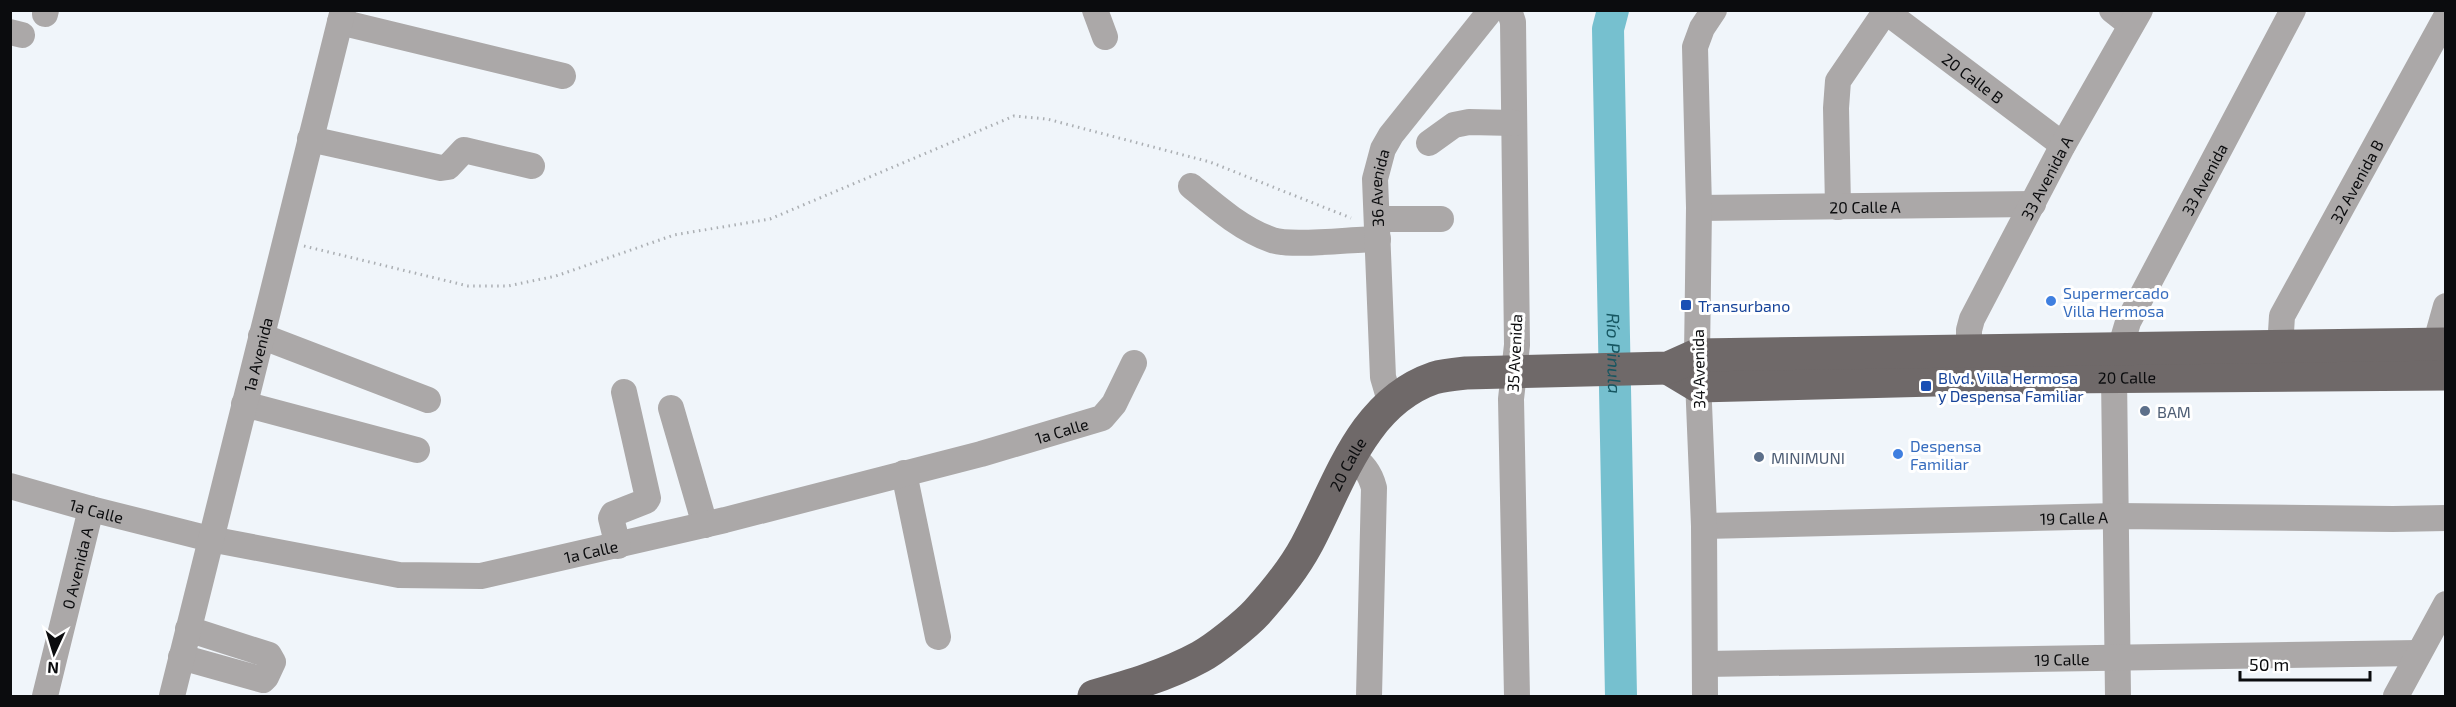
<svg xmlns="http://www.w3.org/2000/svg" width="2456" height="707" font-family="'Exo 2',sans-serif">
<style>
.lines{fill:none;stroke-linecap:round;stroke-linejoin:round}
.river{stroke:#76c0cf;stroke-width:32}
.path{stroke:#abafb3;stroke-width:3;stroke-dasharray:1.5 4.5;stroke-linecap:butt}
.minor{stroke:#aba8a8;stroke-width:26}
.major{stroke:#6f6969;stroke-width:33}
.shop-dot{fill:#3f7fe0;stroke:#fff;stroke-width:2}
.transit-dot{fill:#1a4fb4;stroke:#fff;stroke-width:2}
.service-dot{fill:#5c6f8a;stroke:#fff;stroke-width:2}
.labels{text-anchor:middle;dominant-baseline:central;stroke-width:6;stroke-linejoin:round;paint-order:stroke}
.street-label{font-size:16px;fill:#0b0c0e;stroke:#fff}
.shop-label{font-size:16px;fill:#366cbe;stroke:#fff;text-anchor:start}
.transit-label{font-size:16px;fill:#164399;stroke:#fff;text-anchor:start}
.service-label{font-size:16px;fill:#4e5e75;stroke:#fff;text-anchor:start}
.water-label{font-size:18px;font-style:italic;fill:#165661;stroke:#fff}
</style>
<rect width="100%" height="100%" fill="#f0f5fa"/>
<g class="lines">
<path class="river" id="s1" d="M1613,10L1608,29L1621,696"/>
<polyline class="path" points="304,246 468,286 508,286 556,276 674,235 770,219 1014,116 1047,119 1210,162 1351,218"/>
<g class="minor">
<polyline points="1095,10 1105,37"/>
<polyline points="1509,10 1513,22 1517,345 1511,399 1517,696"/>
<path id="s2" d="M1884,10L2063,145"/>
<polyline points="2112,10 2131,25"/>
<polyline points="45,14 46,10"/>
<polyline points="340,22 563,76"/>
<polyline points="10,32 22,35"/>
<polyline points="310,139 441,168 448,167 464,150 532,166"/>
<polyline points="1429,143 1454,125 1469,122 1514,123"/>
<path d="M1191,186C1215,206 1241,229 1272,240C1292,247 1353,239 1378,239"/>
<polyline points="1838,207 1836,108 1838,81 1885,12"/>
<path id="s3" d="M1699,208L2033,204"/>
<polyline points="1377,219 1441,219"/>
<polyline points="261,336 428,400"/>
<polyline points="2442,344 2439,331 2446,306"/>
<path id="s4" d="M2280,348L2282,316L2446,17"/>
<path id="s5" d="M2120,349L2128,322L2293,10"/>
<path id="s6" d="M1969,351V330L1972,319L2063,145L2140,10"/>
<polyline points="2114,376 2118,696"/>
<path id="s7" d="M1393,401L1388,394L1383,377L1375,179L1383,149L1391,135L1491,10"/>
<polyline points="244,404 417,450"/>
<polyline points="671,408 705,525"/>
<path d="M1350,454C1363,465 1370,472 1374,488L1369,696"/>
<polyline points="904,473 938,637"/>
<path id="s8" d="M10,486L91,509L210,539L399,575L481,576L725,520L981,454L1102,418L1114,404L1134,363"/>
<path id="s9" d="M1704,526L2117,516L2393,519L2446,518"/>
<polyline points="618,546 611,518 613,514 646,501 648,498 624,392"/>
<polyline points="181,657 263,680 266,677 273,662 269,655 188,629"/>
<path id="s10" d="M1705,664L2418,653"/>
<path id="s11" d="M45,696L91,509"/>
<path id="s12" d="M172,696L343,10"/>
<polyline points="1705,696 1704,526 1697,355 1699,208 1695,47 1702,28 1714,10"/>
<polyline points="2396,696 2446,604"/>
</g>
<g class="major">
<path id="s13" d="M1668,368L1698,386L2054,377L2446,374"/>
<path id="s14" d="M1094,696C1129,686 1167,675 1200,657C1215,649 1246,624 1257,612C1275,592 1293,570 1306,546C1339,485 1361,403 1434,378C1444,375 1456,374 1466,373L1668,368L1697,355L2446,344"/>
</g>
</g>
<g class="shop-dot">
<circle cx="2051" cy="301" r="6"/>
<circle cx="1898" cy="454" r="6"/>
</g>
<g class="transit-dot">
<rect x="1680" y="299" width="12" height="12" rx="3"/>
<rect x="1920" y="380" width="12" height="12" rx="3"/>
</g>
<g class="service-dot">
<circle cx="2145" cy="411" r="6"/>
<circle cx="1759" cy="457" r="6"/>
</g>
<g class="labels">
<g class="street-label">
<text stroke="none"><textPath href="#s2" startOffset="112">20 Calle B</textPath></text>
<text stroke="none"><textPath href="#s6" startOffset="192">33 Avenida A</textPath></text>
<text stroke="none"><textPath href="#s5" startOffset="190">33 Avenida</textPath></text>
<text stroke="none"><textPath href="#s4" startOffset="186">32 Avenida B</textPath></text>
<text stroke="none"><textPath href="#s7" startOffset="216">36 Avenida</textPath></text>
<text stroke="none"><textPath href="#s3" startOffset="166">20 Calle A</textPath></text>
<text stroke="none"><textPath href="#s12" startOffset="352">1a Avenida</textPath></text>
<text transform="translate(1514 353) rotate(-87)">35 Avenida</text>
<text transform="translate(1698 369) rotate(-91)">34 Avenida</text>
<text stroke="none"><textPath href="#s13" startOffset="464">20 Calle</textPath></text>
<text stroke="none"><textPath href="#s8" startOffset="1080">1a Calle</textPath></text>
<text stroke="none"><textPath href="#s14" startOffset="360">20 Calle</textPath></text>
<text stroke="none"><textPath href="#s8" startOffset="90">1a Calle</textPath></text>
<text stroke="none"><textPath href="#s9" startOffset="370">19 Calle A</textPath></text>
<text stroke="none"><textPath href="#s8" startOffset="594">1a Calle</textPath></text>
<text stroke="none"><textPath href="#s11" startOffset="132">0 Avenida A</textPath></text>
<text stroke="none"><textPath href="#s10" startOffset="357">19 Calle</textPath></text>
</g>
<g class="shop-label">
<text x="2063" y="292">Supermercado<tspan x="2063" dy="18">Villa Hermosa</tspan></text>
<text x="1910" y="445">Despensa<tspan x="1910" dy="18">Familiar</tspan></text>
</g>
<g class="transit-label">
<text x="1698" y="305">Transurbano</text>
<text x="1938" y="377">Blvd. Villa Hermosa<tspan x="1938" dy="18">y Despensa Familiar</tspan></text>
</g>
<g class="service-label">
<text x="2157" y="411">BAM</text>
<text x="1771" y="457">MINIMUNI</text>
</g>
<g class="water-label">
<text stroke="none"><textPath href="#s1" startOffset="344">Río Pinula</textPath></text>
</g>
</g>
<rect width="2456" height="707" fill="none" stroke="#0b0c0e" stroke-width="24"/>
<g transform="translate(54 653) rotate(184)" stroke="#ffffff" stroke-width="4.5" paint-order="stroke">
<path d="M0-4.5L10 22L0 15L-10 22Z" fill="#0b0c0e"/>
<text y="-9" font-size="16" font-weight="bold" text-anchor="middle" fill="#0b0c0e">N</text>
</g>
<path d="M2240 671v9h130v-9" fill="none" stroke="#0b0c0e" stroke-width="3"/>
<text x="2249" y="671" font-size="18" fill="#0b0c0e" stroke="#ffffff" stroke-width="4.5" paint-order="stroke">50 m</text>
</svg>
